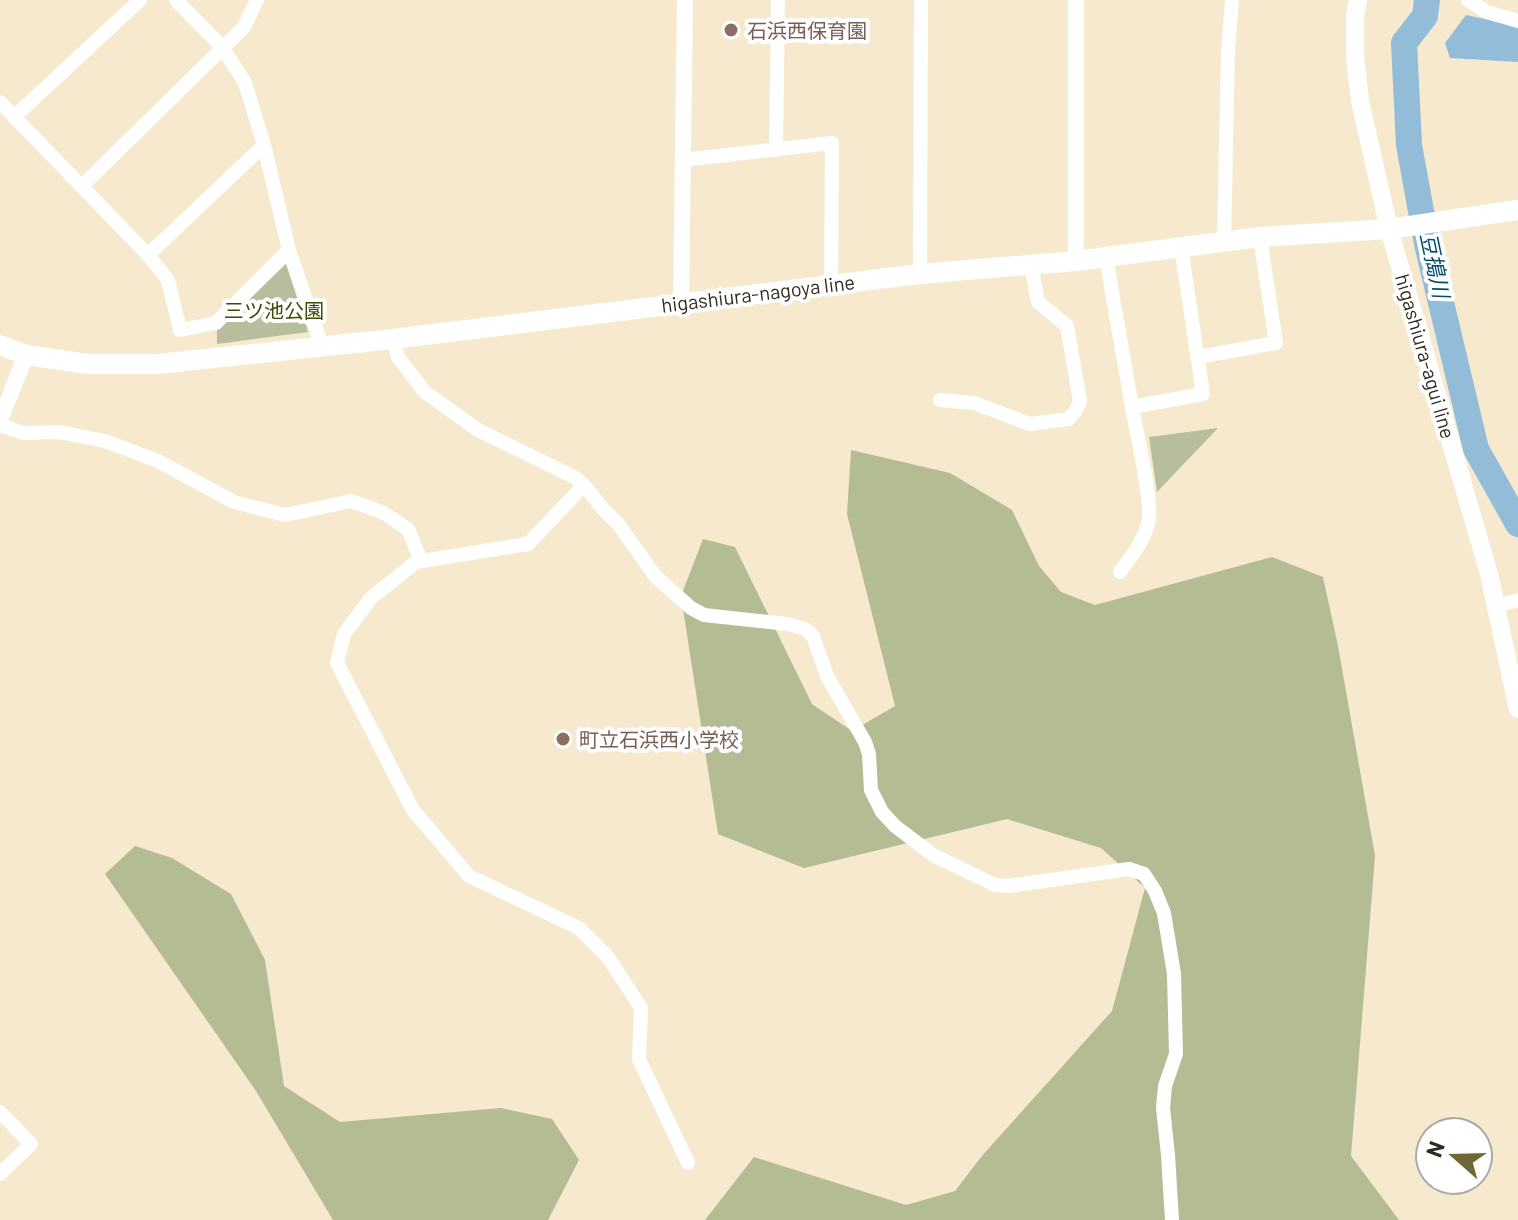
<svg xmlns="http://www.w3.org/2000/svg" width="1518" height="1220" font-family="Barlow,'Noto Sans JP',sans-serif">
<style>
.green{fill:#b6be9d}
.forest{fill:#b3bc92}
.water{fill:#93bcd8}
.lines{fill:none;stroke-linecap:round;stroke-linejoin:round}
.river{stroke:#93bcd8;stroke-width:26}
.minor{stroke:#fff;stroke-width:14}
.tertiary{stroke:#fff;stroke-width:16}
.secondary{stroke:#fff;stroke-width:18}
.primary{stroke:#fff;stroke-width:20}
.education-dot{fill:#8d6e63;stroke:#fff;stroke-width:3}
.labels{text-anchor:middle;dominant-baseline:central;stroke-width:8;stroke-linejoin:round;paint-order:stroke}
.education-label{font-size:20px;fill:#785e54;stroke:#fff;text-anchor:start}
.street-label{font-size:20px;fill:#302b21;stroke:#fff}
.park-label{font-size:20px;fill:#3f4900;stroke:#fff}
.water-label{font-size:22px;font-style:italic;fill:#004c70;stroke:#fff}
</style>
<rect width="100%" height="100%" fill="#f6e9ce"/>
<g class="green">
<polygon points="286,264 308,332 217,344 217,329"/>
<polygon points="1218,428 1157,492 1149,437"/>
</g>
<g class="forest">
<polygon points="851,450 950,473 1012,510 1039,566 1061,592 1095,605 1272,557 1323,577 1338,646 1375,856 1351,1156 1399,1220 705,1220 754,1157 906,1205 955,1191 981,1157 1112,1011 1145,888 1101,848 1007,819 804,868 718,834 681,596 703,539 735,547 812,704 852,731 895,706 847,514"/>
<polygon points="135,846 172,858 231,894 265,960 284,1086 340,1122 501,1108 552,1119 579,1160 548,1220 333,1220 256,1091 105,874"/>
</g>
<polygon class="water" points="1466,15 1518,26 1518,62 1450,58 1445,43"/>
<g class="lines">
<polyline class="river" points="1427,0 1425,16 1404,43 1409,145 1427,244 1476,449 1518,524"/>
<g class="minor">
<polyline points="176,0 222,47 245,83 264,145 289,250 322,346"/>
<polyline points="1468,0 1487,12 1518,21"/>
<polyline points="0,102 148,255 168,280 180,330 216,323 289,250"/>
<polyline points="14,117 140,0"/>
<polyline points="776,150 778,0"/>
<polyline points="683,160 832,143 831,285"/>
<polyline points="82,186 244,27 257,0"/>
<polyline points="1224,241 1228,51 1232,0"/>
<polyline points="148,255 264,145"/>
<polyline points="1106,257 1132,407 1203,394 1181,247"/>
<polyline points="920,274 921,0"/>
<polyline points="393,339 398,357 425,392 478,430 574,477 584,485 602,508 619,525 655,576 691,608 704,615 788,624 805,629 813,636 827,676 865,742 869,754 871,790 882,812 895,826 933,855 995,885 1008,886 1129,869 1144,874 1155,891 1164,913 1174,974 1176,1054 1165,1086 1163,1108 1168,1155 1172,1220"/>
<polyline points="1198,357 1276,343 1260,237"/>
<polyline points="940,400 974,403 1030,424 1069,419 1076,410 1080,401 1067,326 1038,302 1031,265"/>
<polyline points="0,425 23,433 59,432 105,441 158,461 234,502 285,515 351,501 382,512 408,529 421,561"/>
<polyline points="584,485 528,544 416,562 371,598 344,634 337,663 413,810 469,876 579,928 608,957 641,1008 639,1059 688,1163"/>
<path d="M1120,572C1131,556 1143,543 1148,524C1154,505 1136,431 1132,407"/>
<polyline points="1495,606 1518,600"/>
<polyline points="0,1112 31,1144 0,1174"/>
</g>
<g class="tertiary">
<polyline points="1076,0 1076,261"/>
<polyline points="681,302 685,0"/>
<polyline points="0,420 26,355"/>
</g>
<polyline class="secondary" points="1358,0 1355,16 1355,55 1360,101 1389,229 1489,574 1518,709"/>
<polyline class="primary" points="0,345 26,355 88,364 157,364 393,339 920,274 1076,261 1260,237 1389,229 1518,210"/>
</g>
<g class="education-dot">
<circle cx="731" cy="30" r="8"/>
<circle cx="563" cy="739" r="8"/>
</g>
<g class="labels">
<g class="education-label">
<text x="747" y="30">石浜西保育園</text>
<text x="579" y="739">町立石浜西小学校</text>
</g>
<g class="street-label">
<text transform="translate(758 293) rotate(-7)">higashiura-nagoya line</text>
<text transform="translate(1426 356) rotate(74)">higashiura-agui line</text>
</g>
<g class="park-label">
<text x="274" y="310">三ツ池公園</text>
</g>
<g class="water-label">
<text transform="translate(1436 265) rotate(78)">豆搗川</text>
</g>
</g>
<g transform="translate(1454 1156) rotate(290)"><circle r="38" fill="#ffffff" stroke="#acaaa6" stroke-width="2"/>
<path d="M0-6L14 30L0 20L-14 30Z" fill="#716733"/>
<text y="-12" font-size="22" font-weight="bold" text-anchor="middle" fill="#302b21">N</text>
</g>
</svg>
